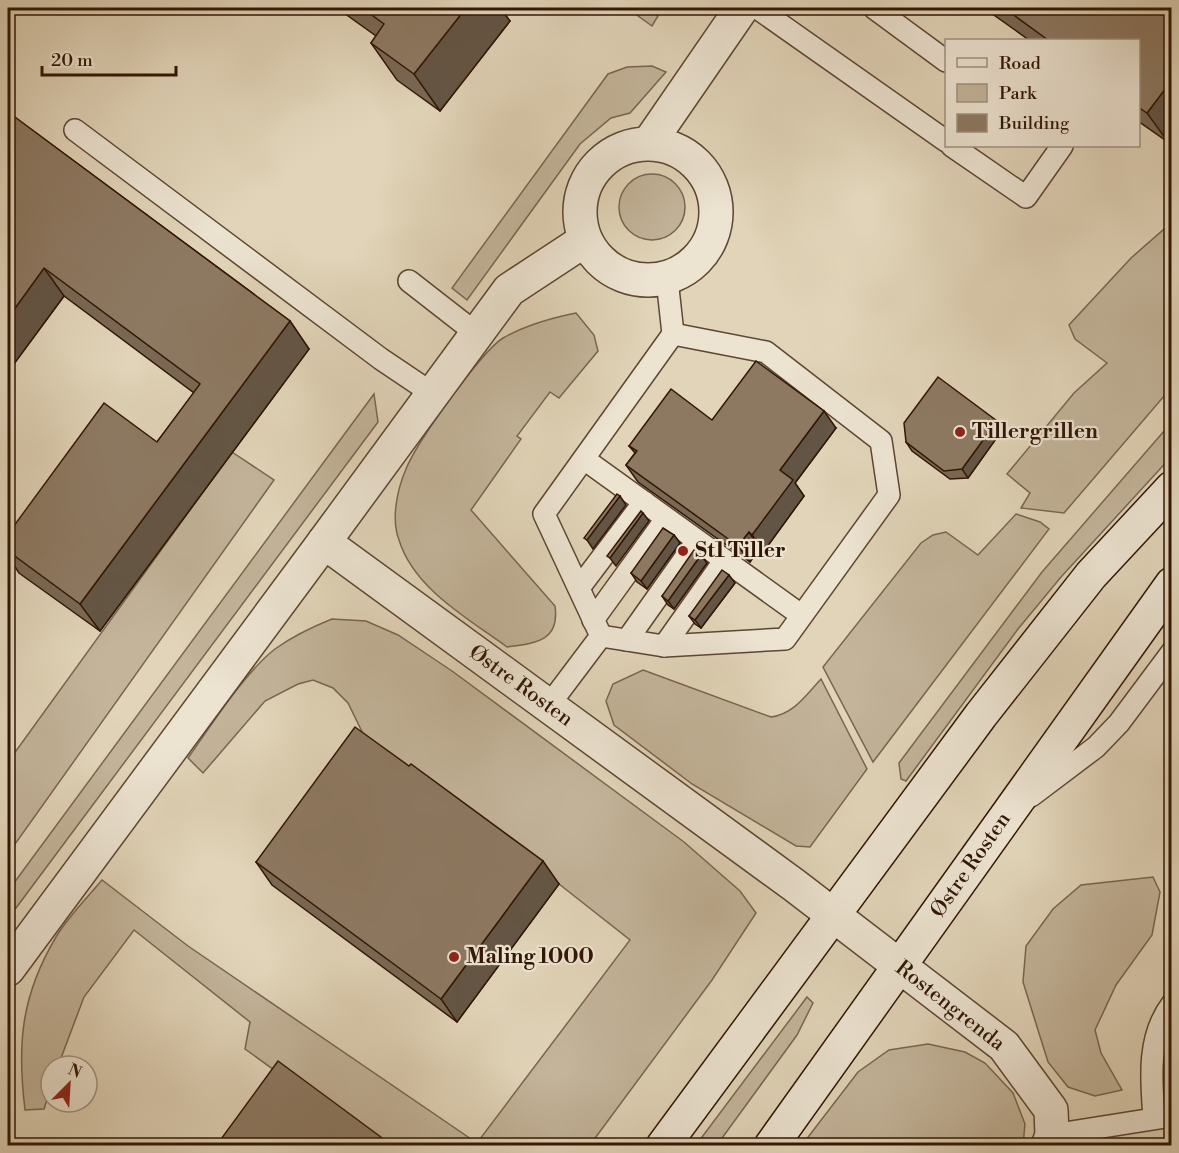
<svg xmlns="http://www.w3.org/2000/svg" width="1179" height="1153" font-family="'Libre Bodoni',serif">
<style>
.green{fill:#c3b49a;stroke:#7a6550;stroke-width:1.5}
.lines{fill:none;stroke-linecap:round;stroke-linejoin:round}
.service-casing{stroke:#5d4632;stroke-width:24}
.minor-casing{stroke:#5d4632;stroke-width:36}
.secondary-casing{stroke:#311605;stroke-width:36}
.service{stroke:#ece3d1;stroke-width:21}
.minor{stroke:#ece3d1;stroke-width:33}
.secondary{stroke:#ece3d1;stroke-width:33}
.wall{fill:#796854;stroke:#311605;stroke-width:1.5}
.shaded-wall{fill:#635545;stroke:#311605;stroke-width:1.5}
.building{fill:#8d7962;stroke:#311605;stroke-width:1.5}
.poi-dot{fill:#8f2418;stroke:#ece3d1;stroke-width:2}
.labels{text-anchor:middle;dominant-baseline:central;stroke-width:4.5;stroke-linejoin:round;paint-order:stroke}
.poi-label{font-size:21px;font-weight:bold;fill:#311605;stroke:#ece3d1;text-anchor:start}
.street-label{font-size:21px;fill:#311605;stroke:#ece3d1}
</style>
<rect width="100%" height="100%" fill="#e1d4b8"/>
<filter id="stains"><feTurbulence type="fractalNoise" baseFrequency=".00333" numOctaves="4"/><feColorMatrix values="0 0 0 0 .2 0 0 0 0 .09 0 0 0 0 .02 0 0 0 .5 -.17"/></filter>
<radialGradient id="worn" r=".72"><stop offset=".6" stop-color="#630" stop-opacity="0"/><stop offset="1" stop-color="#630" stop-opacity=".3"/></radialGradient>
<g class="green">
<polygon points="627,8 646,8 658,16 652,26"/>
<polygon points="652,66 666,72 630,113 611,118 580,144 467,300 452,288 608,74 627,67"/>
<circle cx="652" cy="207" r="33"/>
<polygon points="1171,223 1171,388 1064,513 1021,508 1030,493 1007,474 1074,393 1107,363 1075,339 1069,325 1131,258"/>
<path d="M576,313L594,335L598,351L559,398L550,392L517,436L521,439L471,510L555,606C560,641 536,643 507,647C469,619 414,589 399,540C391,519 397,490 406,469C417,442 480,353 503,338C526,325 551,318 576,313Z"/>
<polygon points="374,394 378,422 16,908 8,910 8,891"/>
<polygon points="1171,423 1171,457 1061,577 1018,629 906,781 901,779 899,763 1042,572"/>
<polygon points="232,452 274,480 8,854 8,762"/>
<polygon points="1016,514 1040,522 1049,529 873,762 823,667 921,543 933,535 946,532 978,555"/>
<path d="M332,619L366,621L398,635L452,671L684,842L740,891L756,913L712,980L590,1145H378L245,1049L250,1022L134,930L84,997L58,1066H51V1087L44,1109L25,1110C17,1044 21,996 56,937C68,917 87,898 102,880L188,946L477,1143L630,940L559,884L371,750L348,703L333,688L313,680L298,684L265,701L203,773L188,758C211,726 245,672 275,649C293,636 312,627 332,619Z"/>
<path d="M643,670L771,717C794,714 806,695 821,679L867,769L810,847L796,846L692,784L614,725L606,701L613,684Z"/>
<polygon points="1153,877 1160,892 1152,935 1116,985 1095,1030 1101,1053 1122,1090 1095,1096 1068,1087 1048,1062 1023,982 1026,946 1053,909 1081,885"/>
<polygon points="807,997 813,1003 797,1035 717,1145 696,1145"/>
<polygon points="928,1044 965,1052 985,1063 1013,1093 1025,1124 1023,1145 802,1145 858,1072 889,1050"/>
</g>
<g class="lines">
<g class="service-casing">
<g id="service">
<polyline points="757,8 946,141"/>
<polyline points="874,8 946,61"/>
<polyline points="75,130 381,359 433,394"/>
<polyline points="952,146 1026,197 1062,146"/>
<polyline points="409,281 477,334"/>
<polyline points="584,459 801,615"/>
<polyline points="579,588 644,502"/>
<polyline points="593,620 666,519"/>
<polyline points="601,636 664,646 785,639 889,495 881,441 766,352 673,334"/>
<polyline points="627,640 697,541"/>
<polyline points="664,646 724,561"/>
<polyline points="549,705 601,636 544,514 673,334 667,279"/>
<polyline points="1031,796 1096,747 1119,723 1172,652"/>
<path d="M1154,1117C1151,1079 1147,1037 1172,1004"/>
<polyline points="1052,1135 1172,1116"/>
</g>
</g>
<g class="minor-casing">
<g id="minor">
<polyline points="649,143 742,8"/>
<circle cx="648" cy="212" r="68"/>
<polyline points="324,542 509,290 585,240"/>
<polyline points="8,969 324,542 794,885 1004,1046 1051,1110 1052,1135 1048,1146"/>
</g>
</g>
<g class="secondary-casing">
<g id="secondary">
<polyline points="663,1146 981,715 1091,575 1172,488"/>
<polyline points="771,1146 1172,584"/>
</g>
</g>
<use href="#service" class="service"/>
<use href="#minor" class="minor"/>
<use href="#secondary" class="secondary"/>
</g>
<g class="wall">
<polygon points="337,8 500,8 510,21 440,111 397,80 371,43 376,36"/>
<polygon points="984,8 1172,8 1168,142 1138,121 1138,40 1029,40"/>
<polygon points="8,112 290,321 309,349 100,631 19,573 8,556 8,534 157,442 194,393 64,296 8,372"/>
<polygon points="712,420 836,428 795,483 804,496 764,551 760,548 750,562 638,482 626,465 635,453 629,446"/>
<polygon points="997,421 1003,429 968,478 950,479 912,451 906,442"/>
<polygon points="674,535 680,543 647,589 637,582 631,573"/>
<polygon points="701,555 707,563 674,609 668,605 662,596"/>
<polygon points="735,583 701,628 695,624 689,616"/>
<polygon points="409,766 559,884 457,1022 272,885 256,862"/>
</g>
<g class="shaded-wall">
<polygon points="466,8 500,8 510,21 440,111 414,74"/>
<polygon points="1172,80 1172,137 1168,142 1147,113"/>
<polygon points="44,268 64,296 8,372 8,318"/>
<polygon points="290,321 309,349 100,631 80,604"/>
<polygon points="824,411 836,428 795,483 804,496 764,551 752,535 780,470"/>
<polygon points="997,421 1003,429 968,478 962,469"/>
<polygon points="620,496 626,505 593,549 587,540"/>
<polygon points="643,513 649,521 616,566 610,558"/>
<polygon points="749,532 760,548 750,562 738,546"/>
<polygon points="674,535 680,543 647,589 641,581"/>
<polygon points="701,555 707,563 674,609 668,601"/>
<polygon points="729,575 735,583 701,628 695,620"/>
<polygon points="543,861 559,884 457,1022 441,999"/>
</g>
<g class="building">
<polygon points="362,8 466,8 414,74 371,43 384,24"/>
<polygon points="1004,8 1172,8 1172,80 1147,113 1138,107 1138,40 1048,40"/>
<polygon points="8,112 290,321 80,604 8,551 8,534 104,403 157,442 200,384 44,268 8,318"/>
<polygon points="756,361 824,411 780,470 793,480 752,535 749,532 738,546 626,465 637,451 629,446 671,389 712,420"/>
<polygon points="938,377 997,421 962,469 944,471 906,442 904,423"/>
<polygon points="617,494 620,496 587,540 584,538"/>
<polygon points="641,511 643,513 610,558 607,556"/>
<polygon points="663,528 674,535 641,581 631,573"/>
<polygon points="694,550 701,555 668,601 662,596"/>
<polygon points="722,570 729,575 695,620 689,616"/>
<polygon points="355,727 409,766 411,764 543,861 441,999 256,862"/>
<polygon points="278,1061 393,1146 216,1146"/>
</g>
<g class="poi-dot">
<circle cx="960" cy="432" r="6"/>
<circle cx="683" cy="551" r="6"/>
<circle cx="454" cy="957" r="6"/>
</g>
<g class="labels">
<g class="poi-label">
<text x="972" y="432">Tillergrillen</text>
<text x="695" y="551">St1 Tiller</text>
<text x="466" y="957">Maling 1000</text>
</g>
<g class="street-label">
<text transform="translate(521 686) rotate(36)">Østre Rosten</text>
<text transform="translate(971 865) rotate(-55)">Østre Rosten</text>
<text transform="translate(950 1006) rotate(38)">Rostengrenda</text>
</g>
</g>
<rect width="1179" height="1153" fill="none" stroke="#e1d4b8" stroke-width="30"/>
<rect x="9" y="9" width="1161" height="1135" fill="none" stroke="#311605" stroke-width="3"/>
<rect x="15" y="15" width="1149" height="1123" fill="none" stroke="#311605" stroke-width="1.5"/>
<rect x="945" y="39" width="195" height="108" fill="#ece3d1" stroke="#a1917f" stroke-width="1.5"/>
<rect x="957" y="58" width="30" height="9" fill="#ece3d1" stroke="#a1917f" stroke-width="1.5"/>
<text x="999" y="69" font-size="18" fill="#311605">Road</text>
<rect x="957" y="84" width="30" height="18" fill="#c3b49a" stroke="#a1917f" stroke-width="1.5"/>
<text x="999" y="99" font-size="18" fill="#311605">Park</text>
<rect x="957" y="114" width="30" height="18" fill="#8d7962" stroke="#a1917f" stroke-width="1.5"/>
<text x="999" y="129" font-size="18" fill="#311605">Building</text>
<g transform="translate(69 1084) rotate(24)"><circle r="28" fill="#ece3d1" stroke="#a1917f" stroke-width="1.5"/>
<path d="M0-4.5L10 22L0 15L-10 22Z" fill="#8f2418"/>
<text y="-9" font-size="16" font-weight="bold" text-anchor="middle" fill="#311605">N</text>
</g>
<path d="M42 66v9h134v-9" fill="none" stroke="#311605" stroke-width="3"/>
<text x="51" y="66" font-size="18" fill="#311605" stroke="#ece3d1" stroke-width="4.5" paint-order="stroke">20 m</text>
<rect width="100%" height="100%" filter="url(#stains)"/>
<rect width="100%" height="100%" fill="url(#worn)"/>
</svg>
